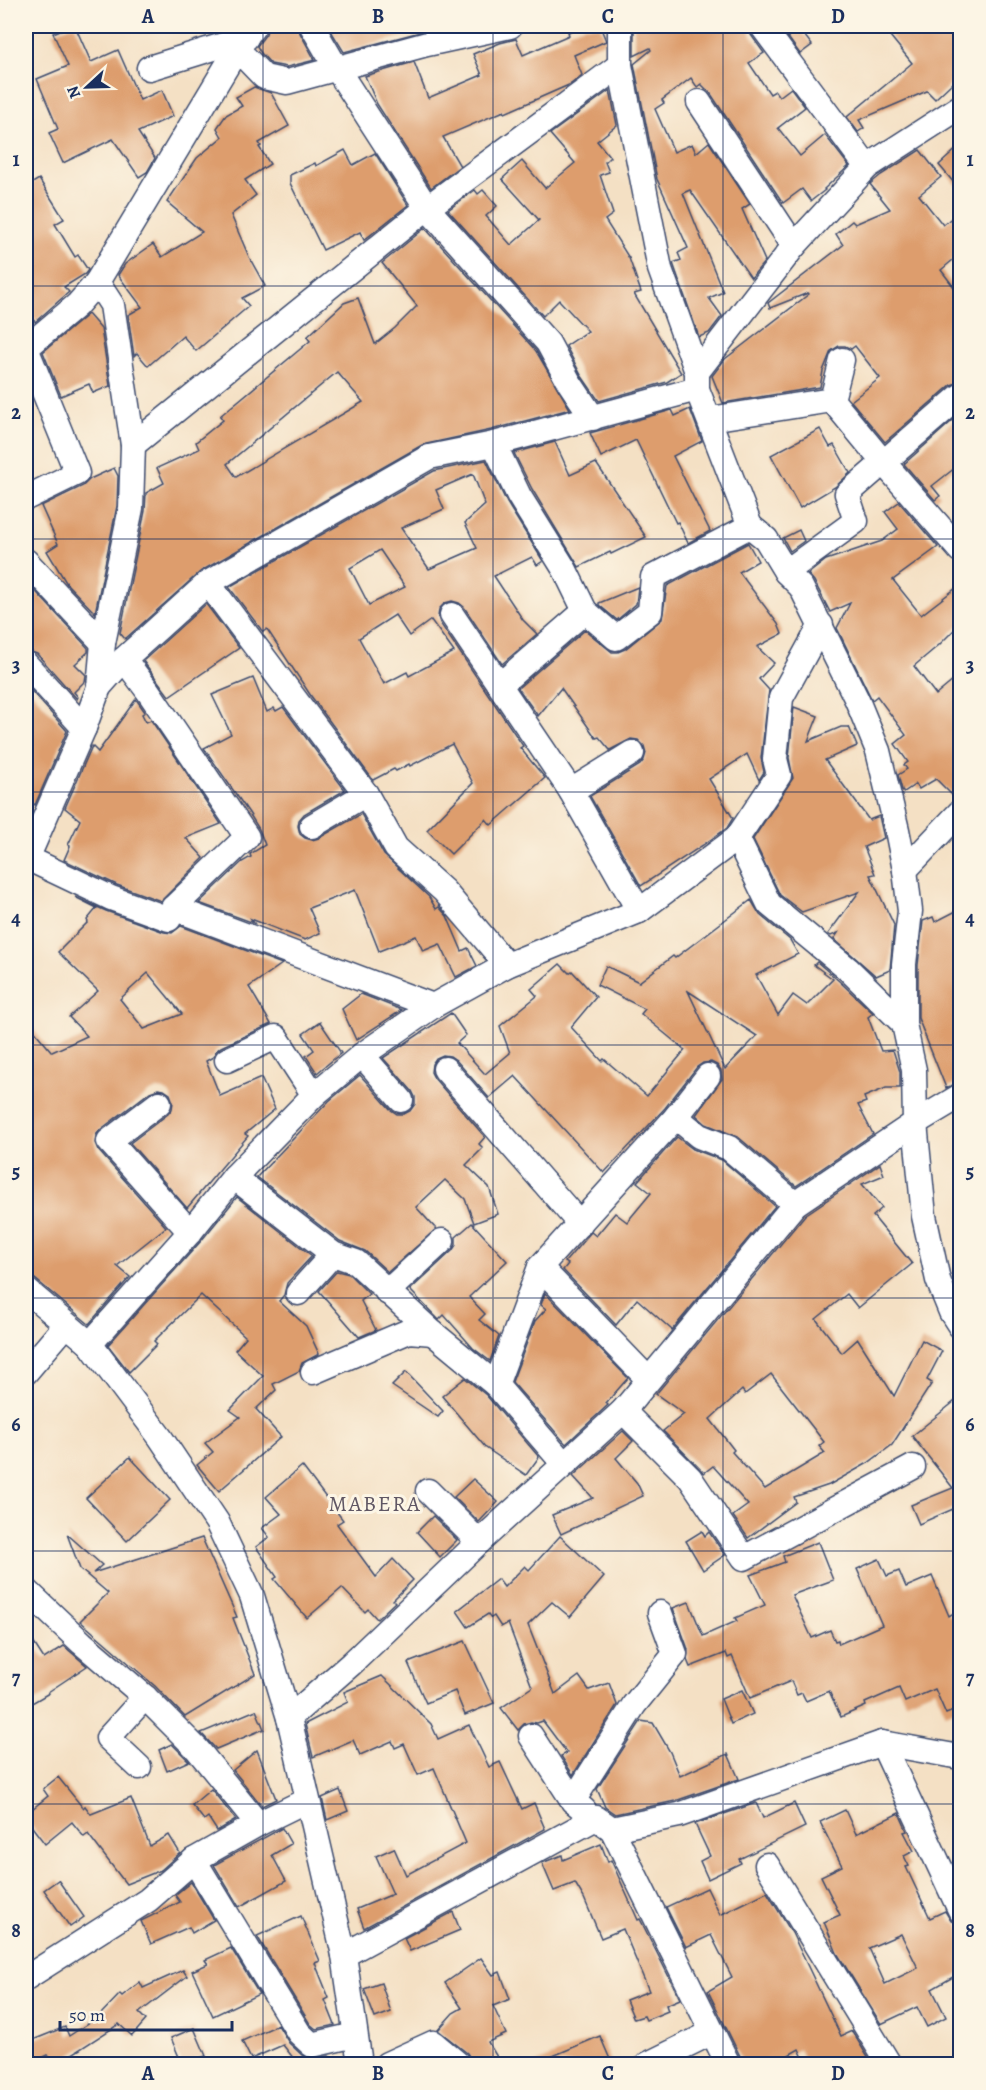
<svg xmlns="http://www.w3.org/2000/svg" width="986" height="2090" font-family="Alegreya,serif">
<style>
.building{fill:#dd9d6d;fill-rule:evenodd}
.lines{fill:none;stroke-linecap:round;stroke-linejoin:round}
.street-casing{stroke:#3c4a6d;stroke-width:27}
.street{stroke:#fff;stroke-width:24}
.grid{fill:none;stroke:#1b2f5e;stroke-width:1.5;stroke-opacity:0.55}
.labels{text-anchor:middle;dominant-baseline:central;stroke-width:6;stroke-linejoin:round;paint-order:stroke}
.neighbourhood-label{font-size:22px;letter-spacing:1.5px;fill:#5f5663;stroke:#fcf5e5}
.neatline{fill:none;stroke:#1b2f5e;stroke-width:2}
.grid-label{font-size:20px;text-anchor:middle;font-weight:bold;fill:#1b2f5e}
</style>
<rect width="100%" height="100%" fill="#fcf5e5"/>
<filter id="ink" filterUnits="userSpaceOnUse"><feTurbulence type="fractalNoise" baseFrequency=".0167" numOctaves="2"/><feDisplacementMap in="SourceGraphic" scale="12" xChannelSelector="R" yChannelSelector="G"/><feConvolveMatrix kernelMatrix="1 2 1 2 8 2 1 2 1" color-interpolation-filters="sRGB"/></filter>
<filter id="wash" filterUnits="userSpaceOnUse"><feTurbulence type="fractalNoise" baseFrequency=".008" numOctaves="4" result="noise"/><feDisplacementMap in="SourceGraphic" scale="24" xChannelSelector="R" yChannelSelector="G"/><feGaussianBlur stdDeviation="1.35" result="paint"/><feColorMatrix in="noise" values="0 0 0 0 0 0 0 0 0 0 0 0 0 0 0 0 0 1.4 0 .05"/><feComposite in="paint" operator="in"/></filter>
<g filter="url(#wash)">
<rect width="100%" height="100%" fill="#f4e0c4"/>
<g id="blocks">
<g class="building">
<polygon points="71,26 75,26 91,62 118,50 140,100 162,90 173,116 138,132 155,158 147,172 139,177 113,139 63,163 49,133 58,129 37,79 68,66 53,33"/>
<polygon points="268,26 298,26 300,33 315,60 287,67 271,64 261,53 257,46 266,34"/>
<polygon points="328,26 438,26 439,27 344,52"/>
<polygon points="584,26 600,26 606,41 574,55 582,75 571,84 505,113 504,111 443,137 460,166 431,188 377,104 365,76 414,62 428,98 482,75 473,54 500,43 516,39 523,55 569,35 568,32"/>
<polygon points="634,26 748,26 751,35 764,53 749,63 770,94 775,91 779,97 791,88 805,107 778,128 800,156 825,135 849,166 824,189 825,190 811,201 802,189 783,203 711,94 701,84 697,87 691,78 662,100 664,103 655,109 674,152 692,144 696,153 709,142 750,204 742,209 765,261 751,278 690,190 683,193 723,292 709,298 722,316 709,333 699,337 673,263 681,260 678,253 688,248 657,179 634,64 651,50 650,48 634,56"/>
<polygon points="793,26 797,26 812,45 800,54 784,32"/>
<polygon points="882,26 960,26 960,92 952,83 935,99 927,91 859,120 864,128 858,132 847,117 912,63"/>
<polygon points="254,87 271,93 289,126 259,143 261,146 259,147 270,164 245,180 256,195 231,215 249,257 265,286 242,298 249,306 196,351 183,336 148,366 137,353 134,356 128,315 142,307 118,275 125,264 153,244 162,257 202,232 167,202 197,158 222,137 217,128 226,115 242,106 236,97"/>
<polygon points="610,90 617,125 597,141 610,157 605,162 609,172 600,175 613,214 605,220 629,258 641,292 634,294 681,373 667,382 599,401 581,375 566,346 588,331 559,300 543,316 448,210 475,190 478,194 483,190 497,206 486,216 511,245 539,220 502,179 522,161 545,188 575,163 550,134"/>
<polygon points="960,146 960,190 939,165"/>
<polygon points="345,150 353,165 375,153 408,205 364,240 360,232 323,250 290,183 290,175 315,163 316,166"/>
<polygon points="920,150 941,177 919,195 943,225 960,211 960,254 941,270 960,295 960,382 951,385 885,442 851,401 880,378 855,346 851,349 845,346 839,346 831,351 823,371 820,387 723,403 712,376 725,359 809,294 808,293 770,308 768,303 843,245 836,234 852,221 855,224 890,209 870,184 881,175"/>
<polygon points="39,179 64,219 55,224 75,257 78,255 88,270 85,274 64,287 69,292 35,322 26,305 26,187"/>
<path d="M425,228L536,351L570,409L491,430L422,445L201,571L125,639L120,633L145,511L146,493L164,483L157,468L199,449L196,442L223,420L220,416L310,341L307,337L344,303L358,298L375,344L395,328L417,306L382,263ZM337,372L363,402L236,477L227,464Z"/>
<polygon points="88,314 101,329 110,386 93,393 89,384 61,396 43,352"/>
<polygon points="690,409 702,441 673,456 710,531 688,543 678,522 676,523 636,440 601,457 590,433 672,410 675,416"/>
<polygon points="960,414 960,464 932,486 940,496 935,500 904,464"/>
<polygon points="820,429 830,447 834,445 850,473 835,487 800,508 771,455"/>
<polygon points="555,442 570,475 596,463 646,537 611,554 610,552 579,567 532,489 514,453"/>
<path d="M486,460L507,503L543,561L537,565L532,557L494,576L523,620L537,634L502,664L464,607L459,603L452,601L445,603L439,609L438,617L440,623L523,746L520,748L545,778L491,825L486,819L451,854L427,830L473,783L452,744L410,766L409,764L396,771L394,769L373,780L311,696L267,629L263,632L229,587L434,471ZM473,474L485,505L465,523L477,548L429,569L401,528L444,509L436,490ZM380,550L405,587L369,605L350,568ZM395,615L409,636L431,620L454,652L409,676L407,672L384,684L359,638Z"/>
<polygon points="114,468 118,476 117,506 95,613 67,584 47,551 58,544 41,506 83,486 90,479"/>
<polygon points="899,502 938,547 893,580 921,615 960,585 960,624 939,645 914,666 936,695 960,675 960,798 956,799 936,779 919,789 916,784 904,792 902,790 898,775 907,769 904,765 908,762 895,744 906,735 877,696 872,700 837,628 850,603 830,612 814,581 808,574 826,560 882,541 898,529 885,512"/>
<polygon points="799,530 804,541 790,551 783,538"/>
<polygon points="748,543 758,561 739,572 778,624 782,634 757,647 774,663 759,679 769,690 761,758 764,772 759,780 747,754 709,779 733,818 727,828 703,845 641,886 590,796 640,765 644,760 646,753 644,746 638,740 631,739 610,750 599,737 596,738 561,688 538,716 518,688 585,630 612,652 618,652 625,649 662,619 667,586"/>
<polygon points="26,581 88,648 88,652 75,664 86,675 85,681 74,692 78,697 77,699 37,654 26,650"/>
<polygon points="638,587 636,604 617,620 599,605 599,603"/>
<polygon points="206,604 239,648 169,696 143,661"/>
<polygon points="253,678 267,712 274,708 276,711 283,707 345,790 304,814 299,820 298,826 300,834 305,838 312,840 319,838 361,814 384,855 429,897 436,909 439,907 447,916 462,951 468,948 477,966 456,977 440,944 423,951 416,936 379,951 355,890 309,908 320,933 305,940 251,919 254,923 199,903 242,862 251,857 250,854 265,845 259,829 249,813 204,748 231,734 212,695"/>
<polygon points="26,685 67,731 35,805 26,797"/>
<polygon points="136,699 145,712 142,714 146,722 151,720 221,824 186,838 204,858 161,901 117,885 64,860 70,846 68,845 80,820 65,808 92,746 98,752"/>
<polygon points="794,707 818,716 808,741 841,727 849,727 857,746 825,760 869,820 879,816 884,838 864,847 875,874 870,875 894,925 890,970 876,976 834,939 838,933 831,936 828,934 859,892 802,912 780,895 753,839 793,778 789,758"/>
<path d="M75,897L106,911L164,932L172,933L181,926L282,964L249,987L271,1024L221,1047L216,1051L213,1057L206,1061L220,1096L261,1078L275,1109L245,1134L248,1136L187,1208L130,1143L168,1114L172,1109L173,1102L170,1094L164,1090L158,1089L150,1092L100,1130L96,1135L95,1143L98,1150L166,1227L117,1266L130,1277L89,1324L35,1279L26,1276V1021L52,1052L87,1036L69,1017L98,991L58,952L88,922L87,920L97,908ZM148,973L182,1014L144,1029L120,999Z"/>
<path d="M751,900L760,915L790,940L798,954L756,975L778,1015L793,995L807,1005L833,979L814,965L817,962L839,981L873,1013L868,1017L881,1051L893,1050L900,1072V1088H886L864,1097L866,1102L858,1105L873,1134L796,1186L738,1137L706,1124L696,1115L722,1079L721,1070L717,1065L711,1062L703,1063L697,1067L665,1108L604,1173L515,1076L489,1098L456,1060L450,1056L443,1055L436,1058L432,1064L431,1072L434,1078L485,1137L479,1144L483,1148L466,1165L489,1187L498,1214L474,1223L465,1199L445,1180L416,1207L436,1229L388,1272L365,1251L340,1241L257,1177L329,1101L360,1075L391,1110L397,1114H404L410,1111L415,1104V1097L412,1091L383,1058L451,1013L466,1035L457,1043L485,1074L510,1053L500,1026L537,996L531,989L560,964L569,973L572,971L596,997L571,1027L602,1061L604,1059L647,1096L685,1050L641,1014L645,1009L597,985L606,966L639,982L673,956L675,958ZM688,991L757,1036L725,1069Z"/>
<polygon points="960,909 960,1082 946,1088 918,1018 918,965 923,921 933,917 935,922"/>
<polygon points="361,994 402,1010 356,1040 342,1009"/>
<polygon points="320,1022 341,1053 317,1073 306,1056 314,1050 303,1034"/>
<polygon points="677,1137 693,1149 722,1160 775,1206 672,1330 637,1299 616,1325 563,1270 568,1264 565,1262 591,1232 596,1236 615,1213 627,1222 651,1193 637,1182"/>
<path d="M880,1164L884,1175L862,1184L882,1208L873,1216L912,1264L858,1308L847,1294L816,1319L842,1353L858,1339L894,1396L922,1340L942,1351L927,1380L932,1383L892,1445L868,1463L829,1485L794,1497L796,1502L748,1538L733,1516L748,1505L713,1466L704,1473L663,1431L684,1414L656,1394L805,1215ZM771,1374L824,1442L819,1446L825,1453L765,1489L732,1452L734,1450L710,1419L742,1390L745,1394Z"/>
<polygon points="237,1197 312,1256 287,1283 284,1295 279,1301 306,1326 319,1354 302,1363 299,1371 273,1384 276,1390 256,1409 281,1437 219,1491 197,1465 213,1452 205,1443 240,1417 230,1410 263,1376 235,1350 246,1337 201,1295 154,1341 157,1344 129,1372 108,1345 201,1241"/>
<polygon points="472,1223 507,1261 469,1297 485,1314 479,1320 499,1336 490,1361 473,1348 444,1315 439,1320 410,1290 452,1251 456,1245 456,1237"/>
<polygon points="337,1271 349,1274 369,1294 361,1301 376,1330 359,1337 319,1291"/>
<polygon points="545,1293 628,1378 606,1403 608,1405 566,1444 512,1382 535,1321 546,1309 541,1305"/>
<polygon points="406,1372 443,1411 438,1417 392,1386"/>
<polygon points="465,1378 486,1395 539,1457 526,1475 486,1448 442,1396"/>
<polygon points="960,1397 960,1506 919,1524 911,1505 953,1488 912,1436"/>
<polygon points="623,1431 633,1441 616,1458 637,1483 643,1496 561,1534 552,1515 593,1498 573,1476"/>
<polygon points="130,1457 170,1500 127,1541 86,1498"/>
<polygon points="302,1466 343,1520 337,1524 376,1577 393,1559 413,1580 393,1600 395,1602 377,1619 368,1609 365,1612 342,1588 307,1618 274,1579 277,1577 256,1547 269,1537 262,1528 281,1514 266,1497"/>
<polygon points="473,1479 498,1502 479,1522 454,1497"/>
<polygon points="433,1516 457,1540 440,1557 417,1532"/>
<polygon points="702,1531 705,1536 709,1532 725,1555 703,1570 686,1541"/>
<polygon points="67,1534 102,1565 93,1573 202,1538 237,1617 233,1618 255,1674 185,1717 155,1686 80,1621 108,1593 80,1569"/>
<polygon points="560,1536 604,1577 570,1617 552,1602 528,1625 555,1694 579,1676 589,1690 609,1683 617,1705 573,1775 561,1756 567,1753 543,1721 537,1723 531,1722 524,1724 518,1730 501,1708 532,1687 508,1623 501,1627 494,1616 491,1618 488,1614 468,1627 457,1611 498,1579 504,1587 525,1566 529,1570"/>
<polygon points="818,1542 833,1580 792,1595 812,1638 830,1630 835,1641 838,1640 839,1644 882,1625 857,1569 879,1559 887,1576 899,1571 906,1587 932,1576 949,1616 960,1609 960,1708 946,1714 935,1689 905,1702 899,1688 865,1703 866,1706 841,1717 829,1691 806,1701 802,1693 797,1695 791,1681 750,1698 732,1656 728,1658 726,1653 690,1667 687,1660 688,1649 673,1608 689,1602 703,1636 737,1621 735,1618 765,1605 750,1575 785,1562 783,1556"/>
<polygon points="26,1631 44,1659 64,1646 87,1666 48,1692 49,1693 32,1703 26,1692"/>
<polygon points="465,1641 494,1703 465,1715 455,1691 426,1703 408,1663"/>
<polygon points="382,1676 431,1724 438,1739 469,1725 489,1767 500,1762 522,1809 534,1803 545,1829 364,1928 357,1909 393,1894 376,1856 394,1848 406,1875 466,1843 434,1768 418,1775 404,1744 395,1748 392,1741 360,1755 353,1740 313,1757 305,1724 348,1702 344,1692"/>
<polygon points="742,1690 753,1714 731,1724 721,1699"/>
<polygon points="256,1710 264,1729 216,1749 201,1733"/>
<polygon points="641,1721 653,1723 670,1752 680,1776 728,1754 739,1779 675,1801 615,1814 605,1807 597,1789"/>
<polygon points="172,1744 189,1761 167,1771 159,1750"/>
<polygon points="257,1750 276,1799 262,1806 233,1770"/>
<polygon points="58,1777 83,1808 85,1806 91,1814 131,1798 150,1846 169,1835 180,1853 161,1870 126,1884 88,1834 84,1837 72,1822 45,1844 26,1819 26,1814 48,1796 43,1789"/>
<polygon points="211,1789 236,1820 217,1831 208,1817 204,1820 192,1805"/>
<polygon points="340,1790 348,1811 327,1820 322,1798"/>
<polygon points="756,1803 763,1818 794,1803 805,1827 739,1859 741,1863 708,1879 700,1861 710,1856 695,1824"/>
<path d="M845,1810L856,1834L899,1813L907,1831L904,1832L914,1851L904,1856L909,1866L906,1867L930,1918L945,1911L951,1921L958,1924L960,1930V1973L932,1989L946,2017L927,2027L917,2007L881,2024L837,1953L824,1922L840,1915L821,1876L842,1866L820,1822ZM901,1934L918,1968L885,1984L869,1948Z"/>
<polygon points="282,1828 291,1844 272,1855 286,1881 239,1907 214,1865"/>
<polygon points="601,1844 608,1862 611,1860 638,1920 640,1919 680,1999 666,2005 668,2011 646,2020 644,2016 634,2019 626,2000 649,1991 623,1929 601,1938 584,1898 575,1883 554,1891 542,1863 562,1855 563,1860"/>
<polygon points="58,1880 84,1917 70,1927 44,1890"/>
<polygon points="191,1882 214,1920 192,1933 189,1927 151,1944 141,1921 180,1902 175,1895"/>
<polygon points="707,1888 720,1915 767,1892 792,1933 841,2036 852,2031 872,2064 806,2064 799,2049 773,2064 742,2064 741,2058 708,1991 732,1977 711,1935 686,1947 666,1907"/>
<polygon points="453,1912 460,1930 410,1951 404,1938"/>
<polygon points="301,1916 320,1961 315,1963 329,1998 325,2000 335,2025 316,2029 310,2024 257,1936"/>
<polygon points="231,1948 259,1994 213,2016 192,1971 208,1964 205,1960"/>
<polygon points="481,1958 493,1975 500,1972 510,1999 493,2006 506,2034 488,2042 497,2057 491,2064 474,2064 467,2053 438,2030 453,2013 462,2008 445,1983"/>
<polygon points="183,1970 187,1976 139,2013 146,2020 132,2036 119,2024 57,2064 54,2064 48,2055 35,2061 28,2042 65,2027 69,2036 99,2016 120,1994 122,1996 140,1982 143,1988"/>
<polygon points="381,1983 391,2012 375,2018 364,1989"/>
<polygon points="278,2025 289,2043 303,2056 315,2059 329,2056 337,2064 298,2064 283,2045 251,2059 242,2041"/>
<polygon points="194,2028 206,2056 182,2064 171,2038"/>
<polygon points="600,2036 612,2064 534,2064"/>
</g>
</g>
</g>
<g filter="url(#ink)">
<use href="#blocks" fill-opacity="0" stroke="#3c4a6d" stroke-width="1.5"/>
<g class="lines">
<g class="street-casing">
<g id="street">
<polyline points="312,26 337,69 427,208 548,343 569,382 593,418"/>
<polyline points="620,26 620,65 660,269 697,372 697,389 750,526 766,539 786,572 801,587 857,700 878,751 897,830 905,870 910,911 904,964 904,1024 914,1070 915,1123 924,1216 938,1280 951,1312 960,1326"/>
<polyline points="762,26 867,167"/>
<polyline points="237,49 264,77 287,82 427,44 510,26"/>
<polyline points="149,68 246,38"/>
<polyline points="699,102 794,246"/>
<polyline points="26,348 77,305 97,282"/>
<polyline points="697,372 794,246 867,167 960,107"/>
<polyline points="832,400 883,462 960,550"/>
<polyline points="710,419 832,400 842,360"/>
<polyline points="494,444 519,496 565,570 585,611 616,638 650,612 653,577 750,526"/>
<polyline points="133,445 427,208 620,65"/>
<polyline points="26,498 77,473 26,348"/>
<polyline points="26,561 103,643"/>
<polyline points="786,572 856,521 847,494 960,396"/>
<polyline points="208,583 366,794 396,848 444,891 507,965"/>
<polyline points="452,615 571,791 639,911"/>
<polyline points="26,664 84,728"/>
<polyline points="501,684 585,611"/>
<polyline points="99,687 124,659 208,583 429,457 494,444 697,389"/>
<polyline points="571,791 632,753"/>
<polyline points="312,826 366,794"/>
<polyline points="737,838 769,904 849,970 904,1024"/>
<polyline points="27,858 111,898 169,919 173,908 247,837 148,691 124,659"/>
<polyline points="26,861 84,728 99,687 103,643 131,508 133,445 112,305 97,282 237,49 254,26"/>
<polyline points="905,870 960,812"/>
<polyline points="173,908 433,1006"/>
<polyline points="362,1055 401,1100"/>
<polyline points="227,1060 276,1037 314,1095"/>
<polyline points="445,1069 580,1224"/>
<polyline points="159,1103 109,1141 190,1232"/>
<polyline points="676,1117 708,1076"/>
<polyline points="234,1177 333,1254 356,1262 433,1333 496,1385 564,1464"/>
<polyline points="540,1267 648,1379"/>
<polyline points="26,1290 90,1344 160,1437 217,1522 252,1596 289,1718 344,1955 360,2064"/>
<polyline points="387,1292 442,1241"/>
<polyline points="298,1293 333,1254"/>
<polyline points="90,1344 190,1232 234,1177 314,1095 362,1055 433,1006 507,965 639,911 737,838 779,775 775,759 781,698 821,625"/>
<polyline points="26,1372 66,1325"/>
<polyline points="313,1372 409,1331 433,1333"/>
<polyline points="496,1385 540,1267 676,1117 699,1136 729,1148 795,1204"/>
<polyline points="623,1411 690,1478 744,1558 913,1467"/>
<polyline points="428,1491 479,1542"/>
<polyline points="26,1590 82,1643 145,1697 197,1749 258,1824"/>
<polyline points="289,1718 351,1664 479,1542 623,1411 795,1204 915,1123 960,1096"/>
<polyline points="531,1736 573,1801 584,1810"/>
<polyline points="882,1743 960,1910"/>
<polyline points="139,1767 108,1738 145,1697"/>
<polyline points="573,1801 634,1705 675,1654 660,1613"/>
<polyline points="612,1829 728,2064"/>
<polyline points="194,1860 299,2033 312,2045 355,2035"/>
<polyline points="767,1865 889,2064"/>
<polyline points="344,1955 596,1818 612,1829 679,1815 882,1743 960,1757"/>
<polyline points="26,1978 148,1900 194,1860 258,1824 307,1800"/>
<polyline points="387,2064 433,2043 458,2064"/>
<polyline points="648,2064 711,2033"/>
</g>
</g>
<use href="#street" class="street"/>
</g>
</g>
<path class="grid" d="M263,26V2064M493,26V2064M723,26V2064M26,286H960M26,539H960M26,792H960M26,1045H960M26,1298H960M26,1551H960M26,1804H960"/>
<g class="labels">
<g class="neighbourhood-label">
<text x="375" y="1504">MABERA</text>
</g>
</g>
<rect width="986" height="2090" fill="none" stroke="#fcf5e5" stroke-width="66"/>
<g transform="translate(87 87) rotate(248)" stroke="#fcf5e5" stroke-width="4.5" paint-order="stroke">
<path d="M0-4.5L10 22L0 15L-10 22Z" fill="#1b2f5e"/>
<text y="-9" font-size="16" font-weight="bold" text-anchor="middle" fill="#1b2f5e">N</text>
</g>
<path d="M60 2021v9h172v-9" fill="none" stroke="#1b2f5e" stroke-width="3"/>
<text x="69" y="2021" font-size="18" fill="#1b2f5e" stroke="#fcf5e5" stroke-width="4.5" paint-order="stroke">50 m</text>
<rect x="33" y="33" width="920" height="2024" class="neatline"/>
<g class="grid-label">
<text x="148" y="23">A</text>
<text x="378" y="23">B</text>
<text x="608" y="23">C</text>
<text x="838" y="23">D</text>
<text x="16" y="166">1</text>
<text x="970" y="166">1</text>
<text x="16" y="419">2</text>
<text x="970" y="419">2</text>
<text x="16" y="672">3</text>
<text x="970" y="672">3</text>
<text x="16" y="925">4</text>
<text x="970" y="925">4</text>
<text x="16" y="1178">5</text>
<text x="970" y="1178">5</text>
<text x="16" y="1431">6</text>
<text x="970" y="1431">6</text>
<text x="16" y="1684">7</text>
<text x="970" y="1684">7</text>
<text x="16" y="1937">8</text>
<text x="970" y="1937">8</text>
<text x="148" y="2080">A</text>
<text x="378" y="2080">B</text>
<text x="608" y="2080">C</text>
<text x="838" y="2080">D</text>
</g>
</svg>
